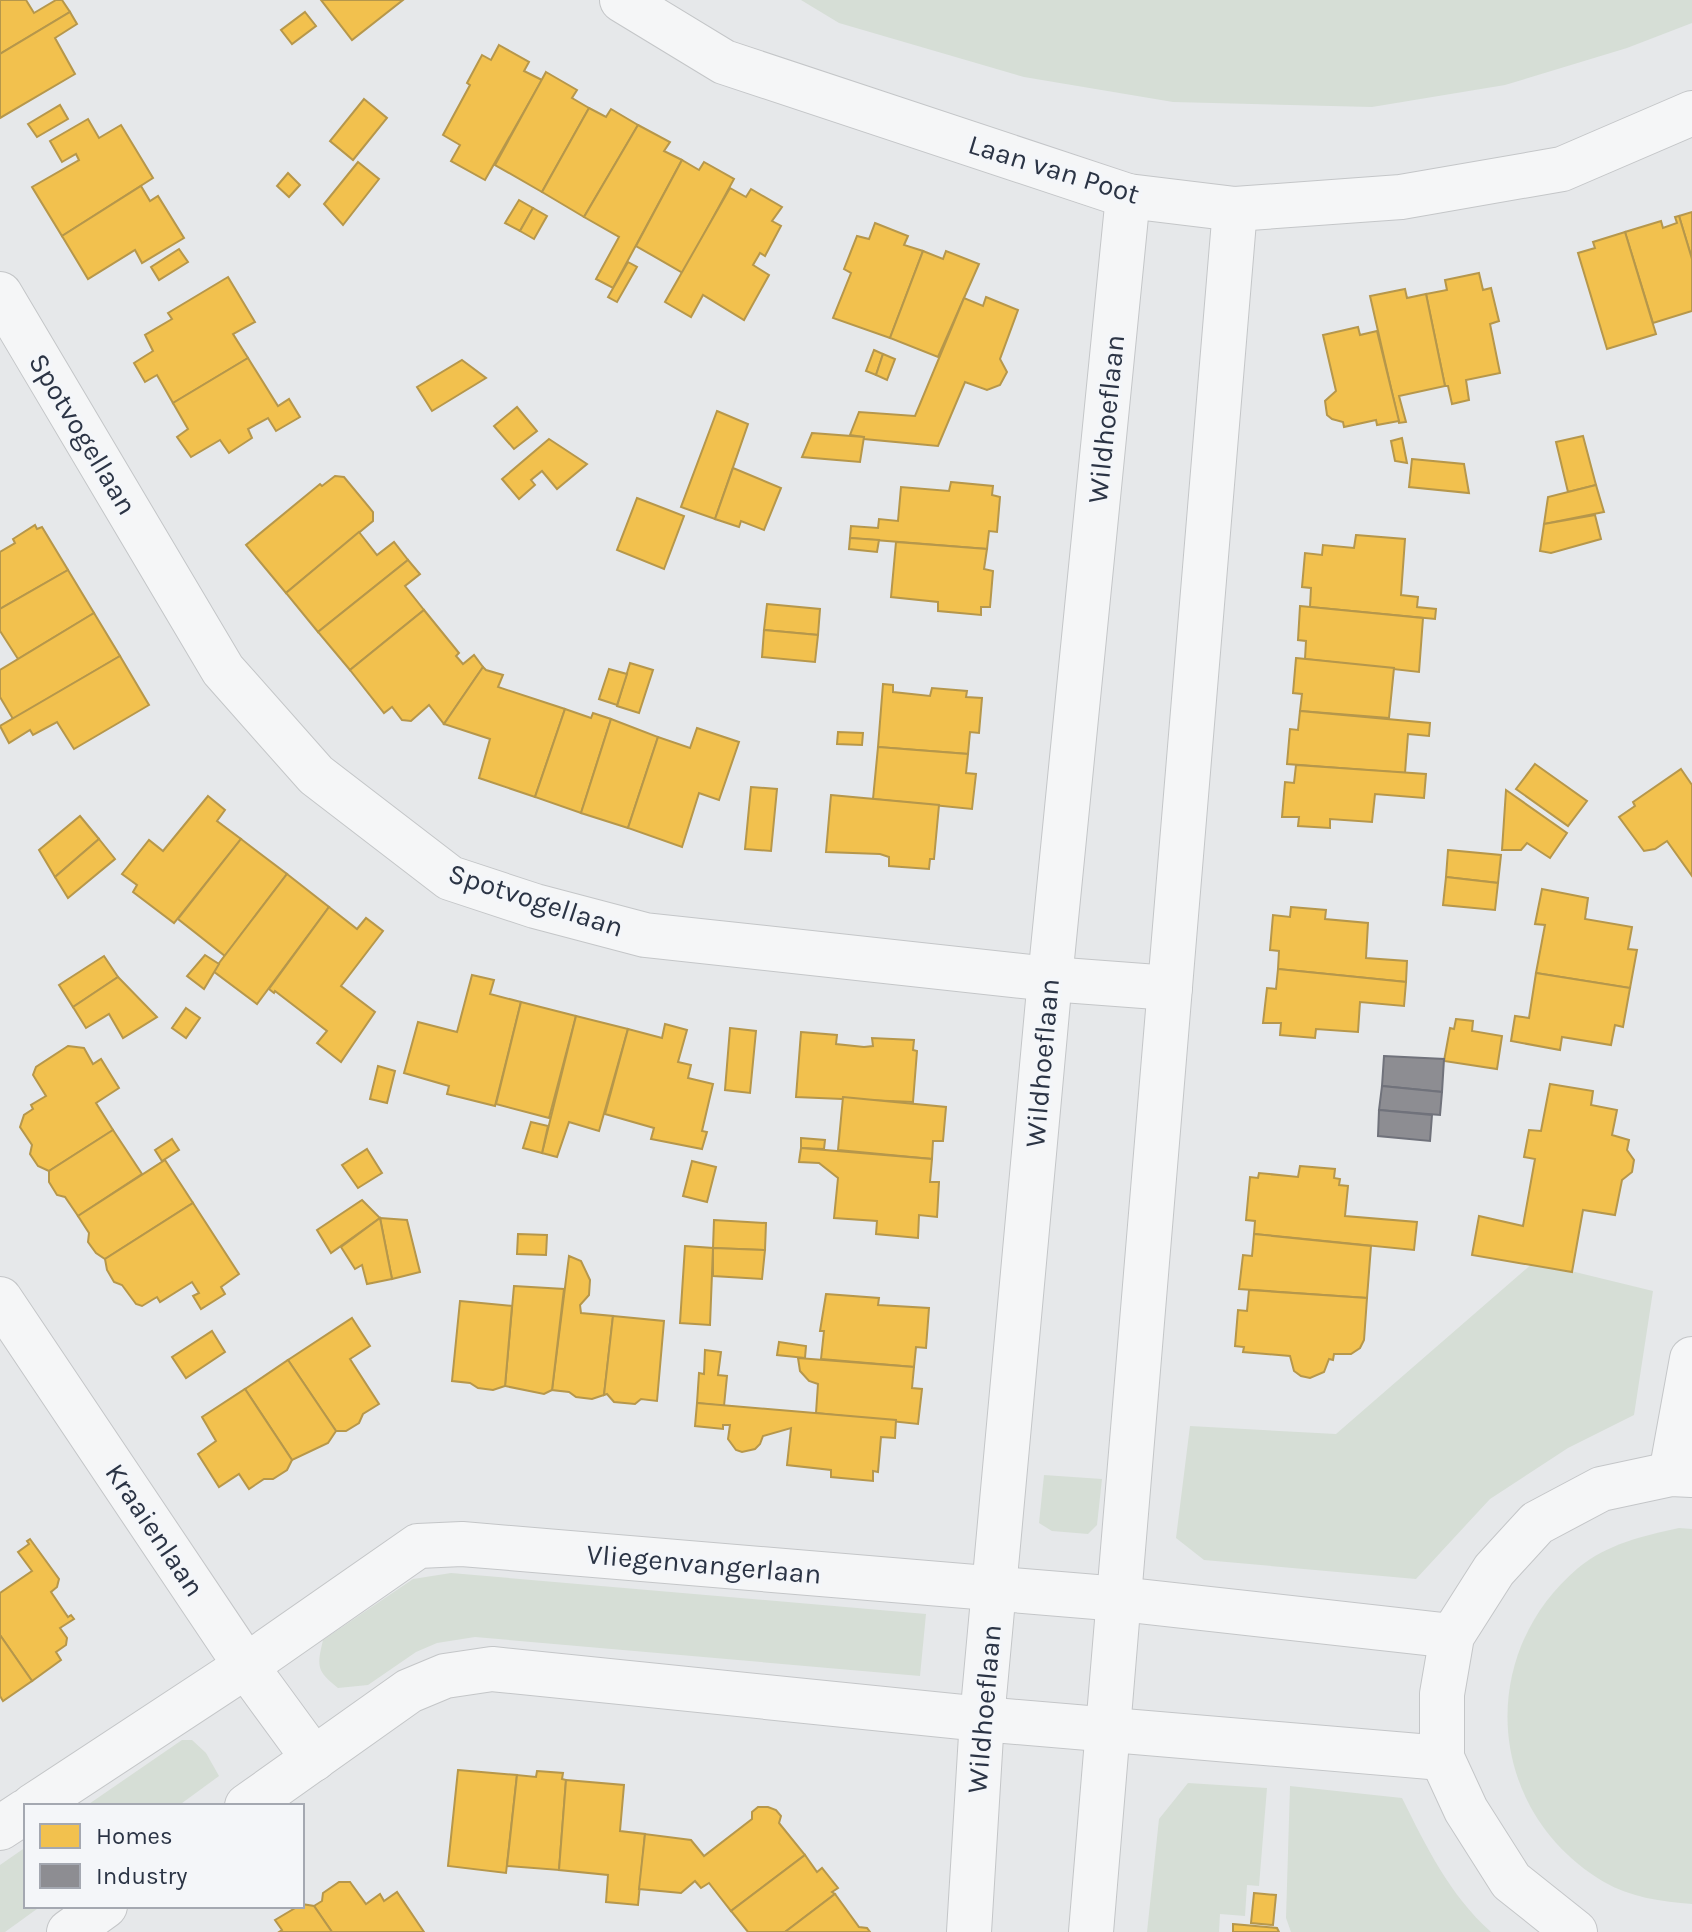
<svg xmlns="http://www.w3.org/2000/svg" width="1692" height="1932" font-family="Karla,sans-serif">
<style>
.green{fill:#d6ded6}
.homes{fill:#f2c14e;stroke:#b6974b;stroke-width:2}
.industry{fill:#8d8d92;stroke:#70727b;stroke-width:2}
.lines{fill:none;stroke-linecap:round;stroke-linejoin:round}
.street-casing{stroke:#c4c6c8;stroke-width:46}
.street{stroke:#f5f6f7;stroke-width:44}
.labels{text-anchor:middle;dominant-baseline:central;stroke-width:8;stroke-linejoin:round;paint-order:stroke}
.street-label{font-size:28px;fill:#2b3445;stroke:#f4f6f9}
</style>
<rect width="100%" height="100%" fill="#e6e8ea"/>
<g class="green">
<polygon points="801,0 1692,0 1692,23 1627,48 1505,85 1372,107 1173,102 1024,77 839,23"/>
<polygon points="1534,1262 1653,1291 1634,1415 1568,1448 1490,1499 1416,1579 1204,1560 1176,1538 1190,1426 1336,1434"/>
<polygon points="1044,1475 1102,1479 1097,1525 1088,1534 1052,1531 1039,1523"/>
<path d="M1679,1528L1692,1529V1904C1662,1902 1630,1897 1604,1882C1487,1813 1474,1656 1578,1568C1607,1544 1643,1536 1679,1528Z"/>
<path d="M451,1573L926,1614L920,1676L475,1637L437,1643L416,1652L368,1685L338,1688C316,1671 317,1666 323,1640L413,1579Z"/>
<polygon points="182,1740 192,1740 206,1753 219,1776 178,1806 86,1806"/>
<polygon points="1188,1783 1267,1788 1259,1886 1247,1885 1245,1916 1220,1914 1219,1932 1147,1932 1159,1819"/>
<path d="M1290,1786L1402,1798C1427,1848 1449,1894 1491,1932H1291L1286,1918Z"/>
<polygon points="26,1847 26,1906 41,1906 5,1932 0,1932 0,1865"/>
</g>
<g class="homes">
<polygon points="0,0 26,0 34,13 56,0 62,0 70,12 0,54"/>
<polygon points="321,0 403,0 352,40"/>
<polygon points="70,12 77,24 55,38 75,74 0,118 0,54"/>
<polygon points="305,12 316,26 292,44 281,30"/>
<polygon points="499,45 529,62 524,71 542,80 485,180 451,161 460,145 443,135 470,85 467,83 482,55 491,60"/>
<polygon points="546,72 577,90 572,98 589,108 542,192 495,165"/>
<polygon points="364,99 387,118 353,160 330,141"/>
<polygon points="60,105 68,119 37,137 28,124"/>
<polygon points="589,108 606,117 611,109 638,125 584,217 542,192"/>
<polygon points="88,119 99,138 121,125 153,178 62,236 32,187 79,160 76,154 62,162 50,141"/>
<polygon points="638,125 670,142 664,151 682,160 613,288 596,279 619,237 584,217"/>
<polygon points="682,160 699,170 704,162 734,179 683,273 636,246"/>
<polygon points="358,162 379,179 343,225 324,204"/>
<polygon points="288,173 300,185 289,197 277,186"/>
<polygon points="141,186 150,201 158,196 184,238 142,263 135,250 88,279 62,236"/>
<polygon points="730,188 746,197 751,189 782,207 772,221 781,226 765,256 760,253 753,265 769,275 744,320 703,295 691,317 665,302"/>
<polygon points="519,200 533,208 520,231 505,223"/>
<polygon points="533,208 547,216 534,239 520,231"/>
<polygon points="1692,212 1692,259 1679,216"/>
<polygon points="1679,216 1692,259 1692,311 1653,323 1625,232 1661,221 1663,228 1677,223 1675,217"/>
<polygon points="875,223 908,236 904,245 923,251 890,338 833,318 851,273 844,269 857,236 869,239"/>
<polygon points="1625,232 1656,334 1607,349 1578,253 1595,248 1593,242"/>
<polygon points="179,249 188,262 159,280 151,267"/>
<polygon points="923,251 943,259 946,251 979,264 938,357 890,338"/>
<polygon points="628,262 637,267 617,302 608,297"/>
<polygon points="1479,273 1483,290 1491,288 1499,321 1490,324 1500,373 1466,380 1469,400 1452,404 1448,386 1445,386 1426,294 1447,290 1445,280"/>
<polygon points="228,277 255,322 233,334 248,358 173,403 157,375 145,382 134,363 153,351 145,335 172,319 168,313"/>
<polygon points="1405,289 1407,298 1426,294 1445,386 1399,396 1406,422 1399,423 1370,296"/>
<polygon points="986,297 1018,310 1000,359 1007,372 1000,385 987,390 965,382 938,446 864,439 864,437 850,435 859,412 915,416 964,298 983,306"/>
<polygon points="1358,327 1360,335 1377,331 1399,421 1377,425 1376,420 1344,427 1343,422 1332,419 1327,415 1325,401 1336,391 1323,335"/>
<polygon points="874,350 883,354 876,375 866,371"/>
<polygon points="883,354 895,359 887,380 876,375"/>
<polygon points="248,358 278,406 289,399 300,417 276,431 268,418 248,429 252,438 229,453 220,440 191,457 177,437 188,429 173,403"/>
<polygon points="462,360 486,378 432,411 417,387"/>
<polygon points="517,407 537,431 514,449 494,426"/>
<polygon points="717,411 748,424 715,519 681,507"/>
<polygon points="812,433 864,437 860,462 802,457"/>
<polygon points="1583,436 1596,485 1568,492 1556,442"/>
<polygon points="1402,438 1407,463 1395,461 1391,441"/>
<polygon points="549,439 587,464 557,489 542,471 531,480 535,485 519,499 502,479"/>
<polygon points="1412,459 1464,464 1469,493 1409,487"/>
<polygon points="733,468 781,488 764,530 741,521 739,527 715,519"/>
<polygon points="335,476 344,477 373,512 373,521 286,593 246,545 320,484 322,486"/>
<polygon points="951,482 993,486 992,495 1000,497 997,532 989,531 987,549 850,538 851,526 878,528 879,519 898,521 901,487 949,491"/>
<polygon points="1596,485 1604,512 1544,524 1548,497"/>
<polygon points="637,498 684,516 664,569 617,550"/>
<polygon points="1595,515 1601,539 1551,553 1540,551 1544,524"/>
<polygon points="35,525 37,529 42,527 68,570 0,609 0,552 15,543 13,539"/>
<polygon points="359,532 377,555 394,542 408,560 318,632 286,593"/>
<polygon points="1356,535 1405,539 1401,595 1418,597 1417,607 1436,609 1435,619 1310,607 1311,588 1302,587 1305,553 1322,555 1323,545 1354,548"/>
<polygon points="850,538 879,540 877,552 849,549"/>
<polygon points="896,542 987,549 984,569 993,571 990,607 981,607 981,615 938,611 938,602 891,597"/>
<polygon points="408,560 420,574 405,586 424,610 350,670 318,632"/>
<polygon points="68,570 94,613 18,659 0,631 0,609"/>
<polygon points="767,604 820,609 818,635 764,630"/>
<polygon points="1300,606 1423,618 1419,672 1305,659 1306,641 1298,640"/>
<polygon points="424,610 459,653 456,656 463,664 474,655 483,667 444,724 429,705 411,721 402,720 392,707 384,713 350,670"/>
<polygon points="94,613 120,656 13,719 0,697 0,670"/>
<polygon points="764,630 818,635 815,662 762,657"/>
<polygon points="120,656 149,705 74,749 57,722 33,735 30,730 9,743 0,726"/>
<polygon points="1296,658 1394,668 1389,718 1300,711 1302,694 1293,693"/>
<polygon points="630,663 653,670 639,713 617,706"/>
<polygon points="483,667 486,670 503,675 498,687 565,709 535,797 479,778 490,739 444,724"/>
<polygon points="609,669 627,674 617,705 599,699"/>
<polygon points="883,684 893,685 893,692 930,696 932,688 967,691 966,697 982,698 979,733 970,732 968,754 878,747"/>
<polygon points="565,709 591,718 593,713 611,719 581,813 535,797"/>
<polygon points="1300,711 1430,723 1429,736 1408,734 1405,773 1287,764 1290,729 1298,730"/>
<polygon points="611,719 658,737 628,828 581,813"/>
<polygon points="697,728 739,742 719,800 699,793 682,847 628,828 658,737 690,748"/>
<polygon points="838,732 863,733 862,745 837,744"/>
<polygon points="878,747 968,754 966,773 976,774 972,809 873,799"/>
<polygon points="1535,764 1587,801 1568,826 1516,789"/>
<polygon points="1296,765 1426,774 1424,798 1375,794 1372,822 1330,819 1330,828 1298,826 1299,817 1282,817 1285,782 1294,783"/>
<polygon points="1681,769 1692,785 1692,876 1667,841 1655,849 1644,851 1619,817 1635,806 1633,802"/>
<polygon points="751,787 777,789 771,851 745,849"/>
<polygon points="1506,790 1567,833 1550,858 1527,843 1521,850 1502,850"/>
<polygon points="831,795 939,805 934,859 930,859 929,869 889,866 889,857 880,854 826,852"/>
<polygon points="208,796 225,810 217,821 241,839 174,923 133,892 137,885 122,874 149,840 163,851"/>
<polygon points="80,816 99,839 55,877 39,850"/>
<polygon points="99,839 115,859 68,898 55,877"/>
<polygon points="241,839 287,874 225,956 178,919"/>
<polygon points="1448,850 1501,855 1498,883 1446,877"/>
<polygon points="287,874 329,907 257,1004 213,971"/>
<polygon points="1446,877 1498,883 1495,910 1443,905"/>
<polygon points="1542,889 1588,898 1585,919 1632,927 1628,949 1637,950 1630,988 1536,973 1545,925 1535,924"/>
<polygon points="329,907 357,929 366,918 383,931 341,986 375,1012 341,1062 317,1043 327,1031 275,991 274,993 269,989"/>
<polygon points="1291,907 1326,910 1325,919 1368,923 1366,958 1407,961 1406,982 1278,969 1279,951 1270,950 1273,915 1290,917"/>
<polygon points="205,955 219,964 204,989 187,976"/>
<polygon points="104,956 118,977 73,1007 59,985"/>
<polygon points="1278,969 1406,982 1404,1006 1360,1002 1358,1032 1316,1029 1315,1038 1280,1035 1281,1023 1263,1023 1267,988 1276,989"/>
<polygon points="1536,973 1630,988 1623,1027 1615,1025 1611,1045 1562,1037 1560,1050 1511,1041 1515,1016 1529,1018"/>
<polygon points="472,975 494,980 490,994 521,1002 495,1106 447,1094 449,1086 404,1073 418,1022 457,1032"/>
<polygon points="118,977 157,1017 123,1038 109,1014 86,1028 73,1007"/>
<polygon points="521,1002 576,1016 549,1118 496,1104"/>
<polygon points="186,1008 200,1018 186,1038 172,1028"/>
<polygon points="576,1016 628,1029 599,1131 569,1122 557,1157 542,1153"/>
<polygon points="1456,1019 1473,1021 1472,1031 1502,1036 1497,1069 1444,1061 1450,1028 1454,1029"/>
<polygon points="665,1024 687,1030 678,1062 691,1065 688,1078 713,1084 702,1131 707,1132 702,1149 651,1139 654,1128 605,1114 628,1029 662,1038"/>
<polygon points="730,1028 756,1031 750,1093 725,1090"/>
<polygon points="801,1032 837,1035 836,1044 864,1047 873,1046 872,1038 914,1040 913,1050 917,1051 913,1102 796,1097"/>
<polygon points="68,1046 84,1048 93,1064 101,1059 119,1088 96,1103 113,1130 49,1171 38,1166 30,1154 32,1145 20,1127 24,1115 33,1109 31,1105 46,1096 33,1075 36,1067"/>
<polygon points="378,1066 395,1071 387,1103 370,1099"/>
<polygon points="1550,1084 1593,1091 1591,1105 1617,1110 1612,1135 1629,1140 1627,1150 1634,1160 1632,1172 1622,1180 1615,1215 1583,1210 1572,1272 1472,1255 1479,1216 1523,1226 1535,1159 1524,1157 1529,1130 1541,1131"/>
<polygon points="843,1097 946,1107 943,1141 933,1141 932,1159 838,1150"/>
<polygon points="531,1122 548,1126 542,1153 523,1148"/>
<polygon points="113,1130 142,1174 78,1216 65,1197 57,1195 49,1182 49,1171"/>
<polygon points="801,1138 825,1140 824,1149 801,1148"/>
<polygon points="172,1139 179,1150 162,1161 155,1150"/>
<polygon points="801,1148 932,1159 930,1182 939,1182 937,1217 919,1215 918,1238 876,1234 877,1221 834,1218 838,1178 819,1163 799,1162"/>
<polygon points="367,1149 382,1173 358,1188 342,1165"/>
<polygon points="165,1160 193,1203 105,1259 96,1253 88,1242 89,1233 78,1216"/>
<polygon points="692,1161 716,1167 707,1202 683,1196"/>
<polygon points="1300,1166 1335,1169 1334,1178 1340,1179 1339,1185 1348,1186 1345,1216 1417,1222 1414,1250 1254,1234 1255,1221 1246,1220 1250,1177 1258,1178 1259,1173 1298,1177"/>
<polygon points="362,1200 380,1218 331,1253 317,1230"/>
<polygon points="193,1203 239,1274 221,1287 225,1294 201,1309 193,1296 199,1293 192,1282 160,1302 157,1297 142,1306 136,1304 122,1285 114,1282 107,1270 105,1259"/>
<polygon points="380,1218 407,1220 420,1272 392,1279"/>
<polygon points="380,1218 392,1279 367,1284 362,1265 355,1269 341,1247"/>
<polygon points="714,1220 766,1223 765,1250 713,1248"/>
<polygon points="518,1234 547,1235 546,1255 517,1254"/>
<polygon points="1254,1234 1371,1246 1367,1298 1239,1289 1243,1255 1252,1256"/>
<polygon points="685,1246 713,1248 710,1325 680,1323"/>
<polygon points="713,1248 765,1250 762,1279 713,1276"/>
<polygon points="569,1256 581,1261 590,1280 589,1295 580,1305 581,1313 613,1316 604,1395 592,1399 576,1397 569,1392 552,1390"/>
<polygon points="514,1286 564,1289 552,1390 544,1394 505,1386"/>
<polygon points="1249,1290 1367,1298 1364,1340 1360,1348 1351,1354 1334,1354 1333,1360 1329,1359 1324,1372 1310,1378 1301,1376 1294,1371 1290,1356 1243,1352 1244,1347 1235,1346 1238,1310 1247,1311"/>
<polygon points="826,1294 879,1298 878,1305 929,1308 926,1348 916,1347 914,1367 821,1359 824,1331 820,1331"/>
<polygon points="460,1301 512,1306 505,1386 493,1390 478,1388 470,1383 452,1381"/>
<polygon points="613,1316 664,1321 657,1401 641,1399 635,1404 614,1402 607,1394 604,1395"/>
<polygon points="352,1318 370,1346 350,1359 379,1404 363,1414 359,1423 346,1431 336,1431 288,1360"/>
<polygon points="212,1331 225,1352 186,1378 172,1357"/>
<polygon points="779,1342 806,1346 805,1358 777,1355"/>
<polygon points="705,1350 721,1352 718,1375 727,1376 724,1406 697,1403 699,1373 704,1374"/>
<polygon points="798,1358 914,1367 912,1388 922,1389 918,1424 816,1413 818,1384 809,1381 800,1371"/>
<polygon points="288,1360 336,1431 328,1443 292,1460 245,1389"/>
<polygon points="245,1389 292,1460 287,1470 273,1479 264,1479 249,1489 239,1474 219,1487 198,1454 216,1441 202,1417"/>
<polygon points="697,1403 896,1420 895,1438 881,1437 878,1472 873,1471 873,1481 831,1477 831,1470 787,1465 791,1428 763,1436 760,1444 755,1449 742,1452 736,1450 728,1439 730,1425 723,1425 723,1429 695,1426"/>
<polygon points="30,1539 59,1579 57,1587 51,1592 68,1617 71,1615 74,1619 60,1628 67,1638 66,1645 56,1652 61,1660 32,1681 0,1635 0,1593 32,1571 18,1552 29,1544 27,1541"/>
<polygon points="0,1635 32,1681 3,1701 0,1696"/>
<polygon points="458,1770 517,1775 506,1873 448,1866"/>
<polygon points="537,1771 563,1773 562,1779 566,1780 559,1870 507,1866 517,1775 536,1777"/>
<polygon points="566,1780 624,1785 620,1831 645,1834 638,1905 606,1902 608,1875 559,1870"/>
<polygon points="758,1807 768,1807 776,1810 781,1816 779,1823 805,1855 731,1911 709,1883 701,1888 695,1881 681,1893 639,1889 645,1834 691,1840 704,1856 752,1819 752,1812"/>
<polygon points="805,1855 817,1872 822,1868 838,1888 832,1892 835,1894 785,1932 748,1932 731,1911"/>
<polygon points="339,1882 350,1882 366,1904 380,1894 384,1901 397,1892 424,1932 332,1932 314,1906 322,1901 323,1893"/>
<polygon points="1254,1893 1276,1895 1273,1925 1251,1923"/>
<polygon points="835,1894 859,1927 867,1928 870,1932 785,1932"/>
<polygon points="302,1904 314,1906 332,1932 279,1932 282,1930 275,1920"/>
<polygon points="1233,1924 1277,1928 1279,1932 1233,1932"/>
</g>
<g class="industry">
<polygon points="1384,1056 1444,1059 1442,1092 1382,1086"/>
<polygon points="1382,1086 1442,1092 1440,1115 1379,1110"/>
<polygon points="1379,1110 1432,1115 1430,1141 1378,1136"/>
</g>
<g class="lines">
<g class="street-casing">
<g id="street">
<polyline points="622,0 724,62 1128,196 1235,209 1401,197 1562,169 1692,113"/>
<polyline points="0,294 223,670 316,775 450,878 535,906 645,935 1050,979 1170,988"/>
<polyline points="0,1299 246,1666 314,1759"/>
<polyline points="1671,1474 1692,1359"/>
<polyline points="33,1806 246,1666 418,1546 462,1544 1120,1599 1452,1636"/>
<polyline points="247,1806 409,1691 445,1676 492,1669 982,1719 1442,1758"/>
<polyline points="0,1828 26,1811"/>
<polyline points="69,1932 105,1906"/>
<polyline points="969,1932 982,1719 1050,979 1128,196"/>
<polyline points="1091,1932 1235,209"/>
<polyline points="1575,1932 1511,1881 1466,1810 1442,1758 1442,1694 1452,1636 1494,1570 1537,1523 1601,1489 1671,1474 1692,1475"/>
</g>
</g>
<use href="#street" class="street"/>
</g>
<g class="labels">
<g class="street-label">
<text transform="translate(1054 169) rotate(17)">Laan van Poot</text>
<text transform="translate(1106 419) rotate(-84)">Wildhoeflaan</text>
<text transform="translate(83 434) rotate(59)">Spotvogellaan</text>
<text transform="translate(536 900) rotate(18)">Spotvogellaan</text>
<text transform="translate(1042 1063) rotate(-85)">Wildhoeflaan</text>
<text transform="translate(155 1530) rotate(56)">Kraaienlaan</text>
<text transform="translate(704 1564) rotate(5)">Vliegenvangerlaan</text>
<text transform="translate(984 1709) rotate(-85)">Wildhoeflaan</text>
</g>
</g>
<rect x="24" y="1804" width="280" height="104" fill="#f4f6f9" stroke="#a4a8b1" stroke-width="2"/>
<rect x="40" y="1824" width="40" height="24" fill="#f2c14e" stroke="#a4a8b1" stroke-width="2"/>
<text x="96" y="1844" font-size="24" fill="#2b3445">Homes</text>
<rect x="40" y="1864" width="40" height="24" fill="#8d8d92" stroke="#a4a8b1" stroke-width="2"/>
<text x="96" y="1884" font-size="24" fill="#2b3445">Industry</text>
</svg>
